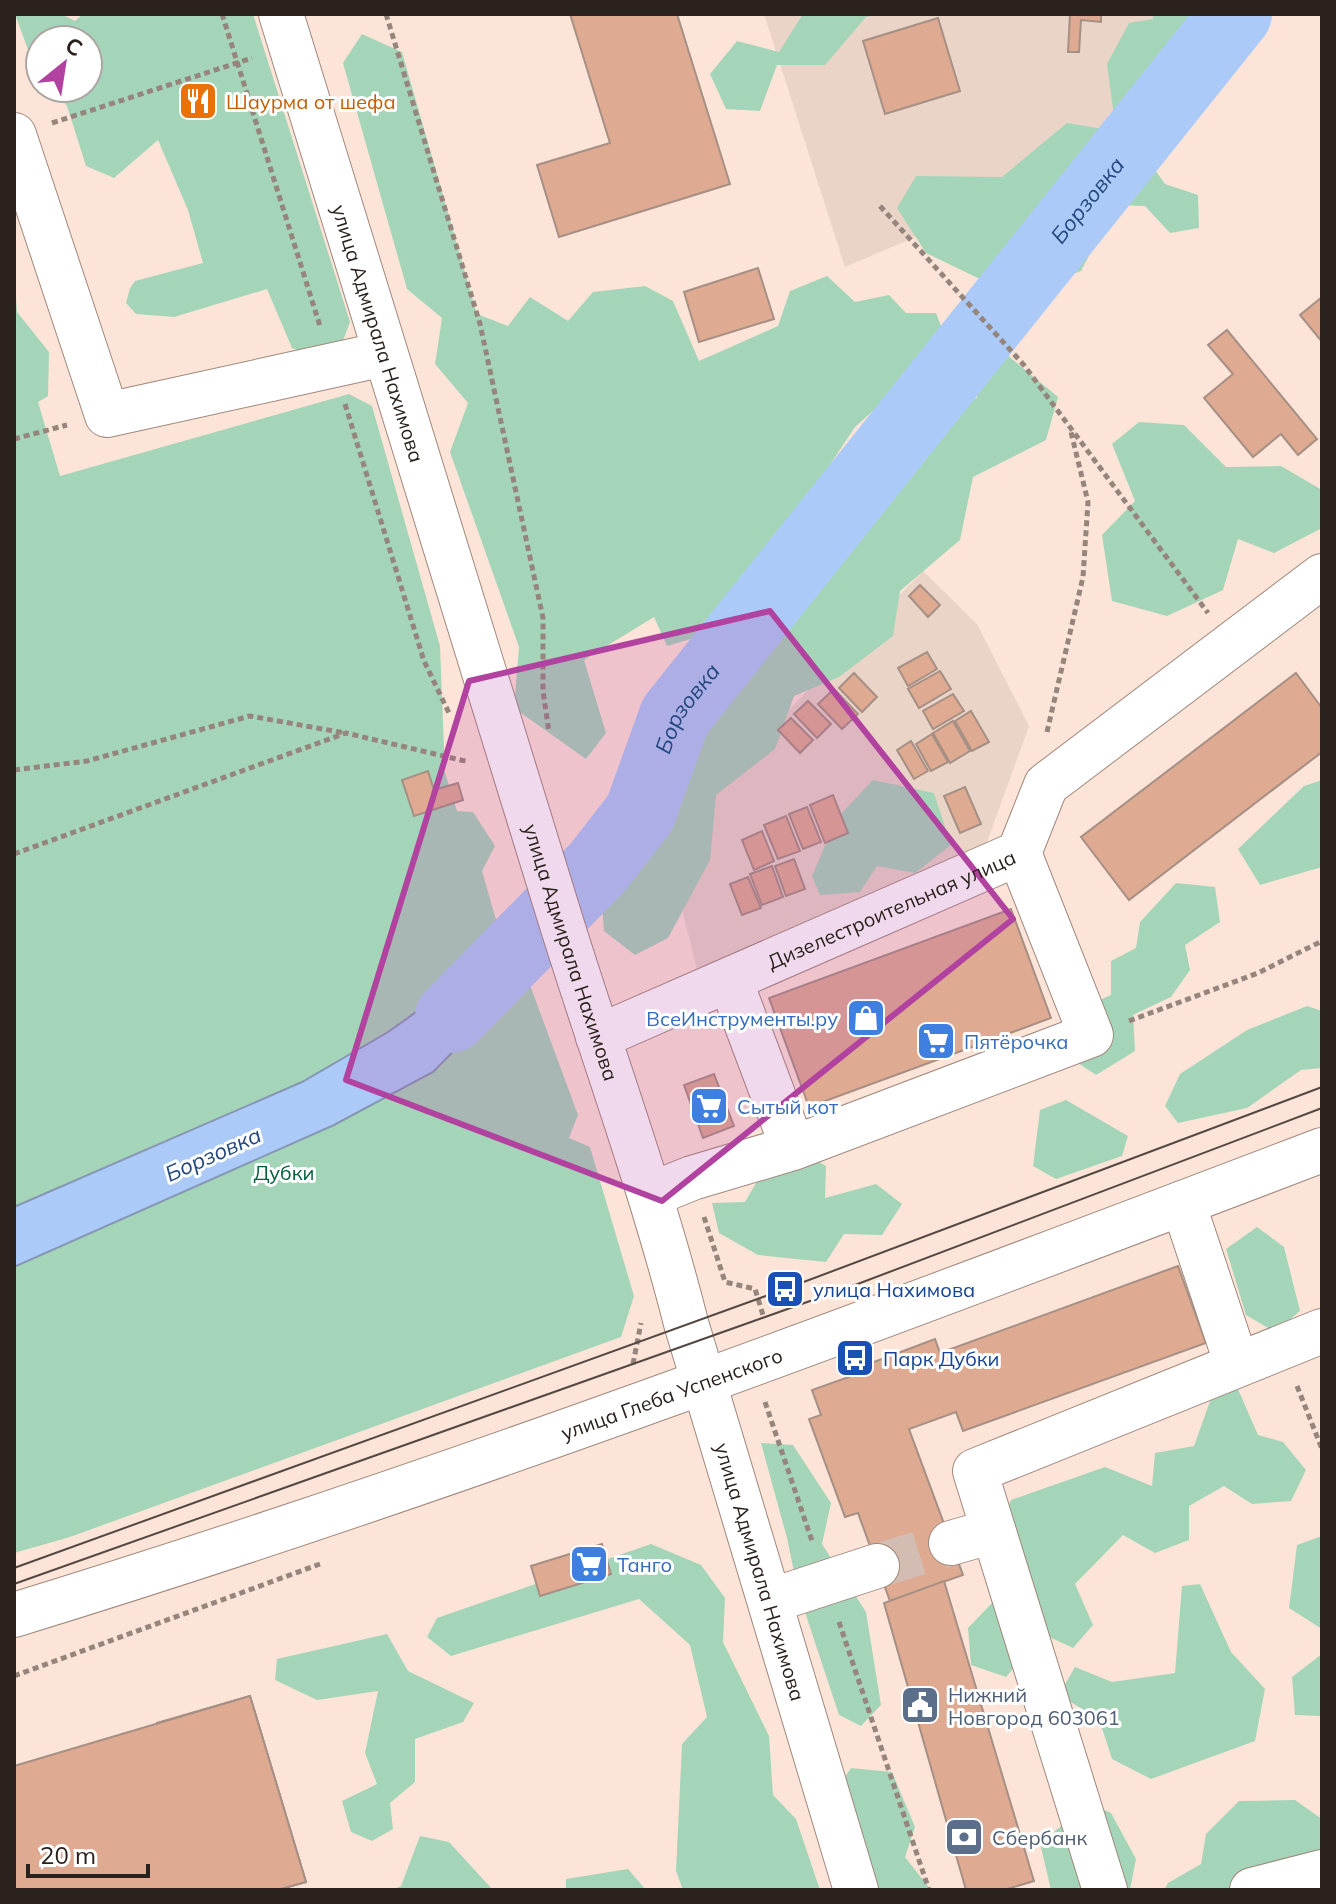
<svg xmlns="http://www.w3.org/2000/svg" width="1336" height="1904" font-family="Mulish,sans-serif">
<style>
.industrial{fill:#e9d4c7}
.green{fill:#a5d5b8}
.water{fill:#accaf7;stroke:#8597b5;stroke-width:2}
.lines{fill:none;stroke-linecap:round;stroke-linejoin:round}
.river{stroke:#accaf7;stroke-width:72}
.building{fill:#deaa91;stroke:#a68f84;stroke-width:2}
.minor-tunnel{stroke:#d3bdb2;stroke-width:44;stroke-dasharray:44 22;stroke-linecap:butt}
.minor-casing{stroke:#9f887d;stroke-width:46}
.path{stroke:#96857c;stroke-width:5;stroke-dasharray:6 4;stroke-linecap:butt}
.minor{stroke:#fff;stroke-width:44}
.tram{stroke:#544842;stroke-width:2}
.marked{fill:#b2429f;fill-opacity:0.2;stroke:#b2429f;stroke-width:6;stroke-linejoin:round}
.labels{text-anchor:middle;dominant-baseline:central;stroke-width:6;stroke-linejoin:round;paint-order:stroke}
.food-label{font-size:20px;fill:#c56008;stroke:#fff;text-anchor:start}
.street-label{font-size:20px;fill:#2a211c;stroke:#fff}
.shop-label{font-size:20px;fill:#366cbe;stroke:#fff;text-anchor:start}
.park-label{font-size:20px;fill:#00603a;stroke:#fff}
.transit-label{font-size:20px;fill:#164399;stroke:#fff;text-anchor:start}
.service-label{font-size:20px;fill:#4e5e75;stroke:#fff;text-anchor:start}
.water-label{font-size:22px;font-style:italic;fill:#23477e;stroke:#fff}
</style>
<rect width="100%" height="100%" fill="#fde4d8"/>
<g class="industrial">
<polygon points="764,14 1206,14 1089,163 845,267"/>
<polygon points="923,571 977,624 1029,726 986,845 698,973 673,874 694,808"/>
</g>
<g class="green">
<polygon points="15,14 61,14 75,21 83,14 253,14 350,322 341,346 316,358 292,348 267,289 174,317 136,314 126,303 130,288 135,281 203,263 188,210 158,140 114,178 86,166 67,106 52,88 88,88 88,40 40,40 40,75 35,69"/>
<polygon points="803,14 880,14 866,17 825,65 777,65 760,111 726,109 710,74 737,41 779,52"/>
<polygon points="1153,14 1204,14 1197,41 1142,116 1113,109 1107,64 1129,23 1153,19"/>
<polygon points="362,34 402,52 477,314 508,326 530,297 568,321 593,292 645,286 673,301 699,361 778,326 790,291 827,276 855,302 889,295 906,313 936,313 948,344 855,427 776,546 736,583 721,630 667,646 654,617 584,660 606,733 586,759 514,708 519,647 450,452 468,403 435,364 442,318 407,289 343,63"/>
<polygon points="1067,123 1103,129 1114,150 1146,157 1165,184 1198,195 1199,228 1170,233 1145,206 1115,205 1081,271 1040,286 1026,317 992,304 982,280 926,253 897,208 916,176 1002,177"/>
<polygon points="14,270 17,312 49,352 48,396 38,402 60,476 349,394 372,406 440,646 445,773 457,811 473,812 495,846 482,871 502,941 495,948 520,958 578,1115 569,1138 590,1147 634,1296 621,1337 70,1537 14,1553"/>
<polygon points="994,344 1058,397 1046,440 973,477 960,540 900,591 893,636 839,677 794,696 775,749 716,795 710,860 668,938 635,955 604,931 597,836 661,717 752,657 764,622 824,534 892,487 889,434 910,411 977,398 977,357"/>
<polygon points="1139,422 1184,425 1226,467 1281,466 1322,490 1322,528 1274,553 1238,539 1223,590 1167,616 1112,601 1102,535 1135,501 1112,444"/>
<polygon points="873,780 934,793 951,845 915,873 877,866 860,892 820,895 812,876 837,818"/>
<polygon points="1322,780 1322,867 1260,885 1238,849 1304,786"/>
<polygon points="1176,883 1215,887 1220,922 1185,945 1190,970 1171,997 1133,1015 1135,1051 1096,1075 1072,1059 1064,1016 1111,995 1111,961 1136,948 1140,922"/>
<polygon points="1307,1006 1322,1011 1322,1068 1301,1070 1247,1108 1178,1123 1165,1106 1180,1074 1247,1030"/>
<polygon points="1066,1100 1128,1136 1122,1156 1056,1179 1033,1166 1040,1110"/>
<polygon points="811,1157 826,1166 825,1198 876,1184 902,1204 882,1235 844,1234 826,1262 758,1255 719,1233 712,1203 745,1202 763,1171"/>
<polygon points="1257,1227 1284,1247 1300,1311 1275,1332 1246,1315 1226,1249"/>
<polygon points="1238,1389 1258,1435 1283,1442 1306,1470 1291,1501 1252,1504 1224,1486 1189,1506 1189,1540 1155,1553 1123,1535 1075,1584 1093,1625 1073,1648 1043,1634 1006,1677 971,1665 968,1628 992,1603 985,1560 1011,1500 1105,1467 1152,1486 1155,1453 1194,1446 1210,1401"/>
<polygon points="761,1443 793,1445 831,1503 822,1544 866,1612 881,1705 861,1726 839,1715 798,1591 787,1538"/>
<polygon points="1322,1536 1322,1629 1289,1608 1297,1545"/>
<polygon points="651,1544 701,1565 725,1598 723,1642 769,1736 773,1795 796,1819 820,1890 683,1890 676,1871 682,1744 707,1717 690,1645 639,1599 451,1656 427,1637 437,1618"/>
<polygon points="1200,1584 1231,1652 1265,1689 1255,1741 1151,1779 1112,1759 1099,1719 1059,1695 1075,1667 1112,1682 1175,1673 1182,1586"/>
<polygon points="387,1634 408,1671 474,1703 463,1722 415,1739 415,1782 390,1803 393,1829 372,1841 351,1832 342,1801 377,1784 365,1753 378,1691 317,1700 275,1680 277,1659"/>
<polygon points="1322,1654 1322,1716 1295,1715 1292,1677"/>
<polygon points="851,1768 892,1772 915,1827 905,1857 931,1890 863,1890 832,1795"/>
<polygon points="1295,1800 1322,1819 1322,1890 1164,1890 1168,1883 1201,1864 1206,1834 1239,1801"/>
<polygon points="1090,1803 1111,1813 1136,1859 1130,1890 1051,1890 1040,1843"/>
<polygon points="420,1836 449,1842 493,1890 392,1890 401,1886"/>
<polygon points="628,1869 646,1890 566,1890 566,1879"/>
</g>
<polygon class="water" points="515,929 528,970 494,1010 433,1072 334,1125 14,1267 14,1207 302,1082 388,1032 447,990"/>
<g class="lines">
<path class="river" id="s1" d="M451,1017L598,867L640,813L675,716L1236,14"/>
</g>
<g class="building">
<polygon points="570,14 677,14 730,184 559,237 537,165 610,143"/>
<polygon points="1070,14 1101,14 1101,22 1081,20 1079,52 1068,52"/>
<polygon points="938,18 960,91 885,114 863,41"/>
<polygon points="758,268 774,319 699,342 684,292"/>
<polygon points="1322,297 1322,342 1300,315"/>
<polygon points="1227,330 1317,439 1298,455 1281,434 1253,457 1204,398 1233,374 1208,345"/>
<polygon points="920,585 940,605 928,617 909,596"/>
<polygon points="927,652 937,669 908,686 898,668"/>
<polygon points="940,671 951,689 919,708 908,689"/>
<polygon points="854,673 877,697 862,712 839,688"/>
<polygon points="1296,673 1322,708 1322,752 1129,900 1081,837"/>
<polygon points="834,689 858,714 842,729 818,704"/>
<polygon points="953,694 964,711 933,729 923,711"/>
<polygon points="808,701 831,724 817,738 794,714"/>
<polygon points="971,711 989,742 972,751 955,721"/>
<polygon points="791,718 813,740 800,753 778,730"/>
<polygon points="953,721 970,751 950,763 933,733"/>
<polygon points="932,734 948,762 931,771 916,744"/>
<polygon points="911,741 928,771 914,779 897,750"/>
<polygon points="428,771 434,790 458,783 463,800 414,816 402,780"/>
<polygon points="965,787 981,824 960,833 944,796"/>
<polygon points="833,795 848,833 825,843 810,805"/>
<polygon points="807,807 821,842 803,849 789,814"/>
<polygon points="786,816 800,851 778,859 764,825"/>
<polygon points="762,831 774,861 754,870 742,840"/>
<polygon points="794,859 805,889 786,896 775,866"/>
<polygon points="772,866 783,897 762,905 750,874"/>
<polygon points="748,877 761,908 742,915 730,884"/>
<polygon points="1011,909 1051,1018 809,1107 769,998"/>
<polygon points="714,1074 734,1126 703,1138 684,1085"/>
<polygon points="1178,1266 1206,1343 963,1431 956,1412 909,1429 963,1575 890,1601 858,1513 845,1517 809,1419 821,1415 812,1390 849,1377 847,1372 935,1339 940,1353"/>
<polygon points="602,1544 611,1574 540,1596 531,1566"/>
<polygon points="944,1581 1034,1881 1004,1890 966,1890 884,1603"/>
<polygon points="250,1696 306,1882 277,1890 207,1890 157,1723"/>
<polygon points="250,1696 306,1882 277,1890 14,1890 14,1766"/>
</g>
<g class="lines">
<polyline class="minor-tunnel" points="877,1566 951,1543"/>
<g class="minor-casing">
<g id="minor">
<path id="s2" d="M281,14C372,315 466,615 559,915C601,1051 651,1185 686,1323L856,1890"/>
<polyline points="14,135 107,415 384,354"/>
<polyline points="730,980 793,1148 1091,1035 1019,853"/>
<path id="s3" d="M598,1037L1019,853L1046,785L1322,576"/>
<polyline points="650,1195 692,1178 793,1148"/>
<polyline points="1183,1203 1237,1365"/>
<polyline points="951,1543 993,1531"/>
<polyline points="770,1601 877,1566"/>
<path id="s4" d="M14,1615C457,1479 889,1315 1322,1150"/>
<polyline points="1105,1890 975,1471 1322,1331"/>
<polyline points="1252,1890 1322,1872"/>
</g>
</g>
<g class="path">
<polyline points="222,14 320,326"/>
<polyline points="386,14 480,324 543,618 543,691 549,732"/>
<polyline points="52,123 252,58"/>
<polyline points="880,206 1023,364 1208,613"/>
<polyline points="345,404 424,661 449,713"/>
<polyline points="14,439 67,425"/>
<polyline points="1047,732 1083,577 1088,502 1071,432"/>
<polyline points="14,770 87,761 250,716 345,733"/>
<polyline points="14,854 346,733 469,762"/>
<polyline points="1129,1021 1258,973 1322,941"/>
<polyline points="704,1217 725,1282 755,1289 763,1315"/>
<polyline points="633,1364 641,1323"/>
<polyline points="1297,1386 1322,1449"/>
<polyline points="765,1402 813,1544"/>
<polyline points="839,1622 929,1890"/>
<polyline points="14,1676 320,1564"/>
</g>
<use href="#minor" class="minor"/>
<g class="tram">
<polyline points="14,1568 785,1289 1322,1087"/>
<polyline points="14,1584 855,1285 1322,1108"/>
</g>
</g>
<path class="marked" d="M770,611L1013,919L662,1201L346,1080L469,681Z"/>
<defs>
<g id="restaurant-square" transform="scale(2)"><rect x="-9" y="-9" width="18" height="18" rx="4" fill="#e8710a" stroke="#fff"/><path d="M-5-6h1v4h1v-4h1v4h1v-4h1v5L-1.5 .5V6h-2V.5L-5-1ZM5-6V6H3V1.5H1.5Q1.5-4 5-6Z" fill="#fff"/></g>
<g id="shop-square" transform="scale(2)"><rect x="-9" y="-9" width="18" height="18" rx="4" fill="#3f7fe0" stroke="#fff"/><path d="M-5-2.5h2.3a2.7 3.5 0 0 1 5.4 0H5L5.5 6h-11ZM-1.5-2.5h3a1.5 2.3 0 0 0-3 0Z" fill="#fff"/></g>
<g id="supermarket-square" transform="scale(2)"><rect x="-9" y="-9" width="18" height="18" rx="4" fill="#3f7fe0" stroke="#fff"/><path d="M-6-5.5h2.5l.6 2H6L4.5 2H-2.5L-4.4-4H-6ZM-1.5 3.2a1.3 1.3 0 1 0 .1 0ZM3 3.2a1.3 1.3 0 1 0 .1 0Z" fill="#fff"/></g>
<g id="bus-square" transform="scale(2)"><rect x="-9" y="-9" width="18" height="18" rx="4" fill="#1a4fb4" stroke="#fff"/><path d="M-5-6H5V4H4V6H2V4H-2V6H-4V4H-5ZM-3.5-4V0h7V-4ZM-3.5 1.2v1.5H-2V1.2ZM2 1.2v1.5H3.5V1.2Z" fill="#fff"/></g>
<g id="civic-square" transform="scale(2)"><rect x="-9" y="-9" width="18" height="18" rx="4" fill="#5c6f8a" stroke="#fff"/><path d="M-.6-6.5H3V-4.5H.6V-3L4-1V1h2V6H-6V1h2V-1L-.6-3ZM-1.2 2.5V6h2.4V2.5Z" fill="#fff"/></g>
<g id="bank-square" transform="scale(2)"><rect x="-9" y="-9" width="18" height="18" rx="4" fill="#5c6f8a" stroke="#fff"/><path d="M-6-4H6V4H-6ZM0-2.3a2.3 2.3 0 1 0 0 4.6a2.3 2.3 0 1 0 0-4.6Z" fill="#fff"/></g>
</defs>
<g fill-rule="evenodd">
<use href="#restaurant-square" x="198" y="101"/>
<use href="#shop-square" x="866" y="1018"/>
<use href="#supermarket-square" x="936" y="1041"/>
<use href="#supermarket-square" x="709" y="1106"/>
<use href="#bus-square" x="785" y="1289"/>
<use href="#bus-square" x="855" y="1358"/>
<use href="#supermarket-square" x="589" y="1564"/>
<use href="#civic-square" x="920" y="1705"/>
<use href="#bank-square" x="964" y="1837"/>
</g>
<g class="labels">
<g class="food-label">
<text x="226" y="101">Шаурма от шефа</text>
</g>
<g class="street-label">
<text stroke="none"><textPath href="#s2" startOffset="334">улица Адмирала Нахимова</textPath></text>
<text stroke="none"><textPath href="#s3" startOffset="320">Дизелестроительная улица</textPath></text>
<text stroke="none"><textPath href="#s2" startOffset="982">улица Адмирала Нахимова</textPath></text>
<text stroke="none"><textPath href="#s4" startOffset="694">улица Глеба Успенского</textPath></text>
<text stroke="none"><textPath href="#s2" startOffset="1630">улица Адмирала Нахимова</textPath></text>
</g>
<g class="shop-label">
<text x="838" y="1018" text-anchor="end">ВсеИнструменты.ру</text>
<text x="964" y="1041">Пятёрочка</text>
<text x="737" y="1106">Сытый кот</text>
<text x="617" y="1564">Танго</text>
</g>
<g class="park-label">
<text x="284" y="1172">Дубки</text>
</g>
<g class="transit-label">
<text x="813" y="1289">улица Нахимова</text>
<text x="883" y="1358">Парк Дубки</text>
</g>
<g class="service-label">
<text x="948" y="1694">Нижний<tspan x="948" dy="23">Новгород 603061</tspan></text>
<text x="992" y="1837">Сбербанк</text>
</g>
<g class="water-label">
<text stroke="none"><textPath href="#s1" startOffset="1042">Борзовка</textPath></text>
<text stroke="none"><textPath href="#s1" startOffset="394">Борзовка</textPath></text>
<text transform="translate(213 1154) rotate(-24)">Борзовка</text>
</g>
</g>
<rect width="1336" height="1904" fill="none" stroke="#2a211c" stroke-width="32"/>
<g transform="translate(64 64) rotate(30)"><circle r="38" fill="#ffffff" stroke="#aaa6a4" stroke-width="2"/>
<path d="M0-6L14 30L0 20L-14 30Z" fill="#b2429f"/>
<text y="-12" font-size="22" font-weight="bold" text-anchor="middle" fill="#2a211c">С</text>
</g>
<path d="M28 1864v12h120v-12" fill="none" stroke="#2a211c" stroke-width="4"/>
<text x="40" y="1864" font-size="24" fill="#2a211c" stroke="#ffffff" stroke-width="6" paint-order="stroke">20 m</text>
</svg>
